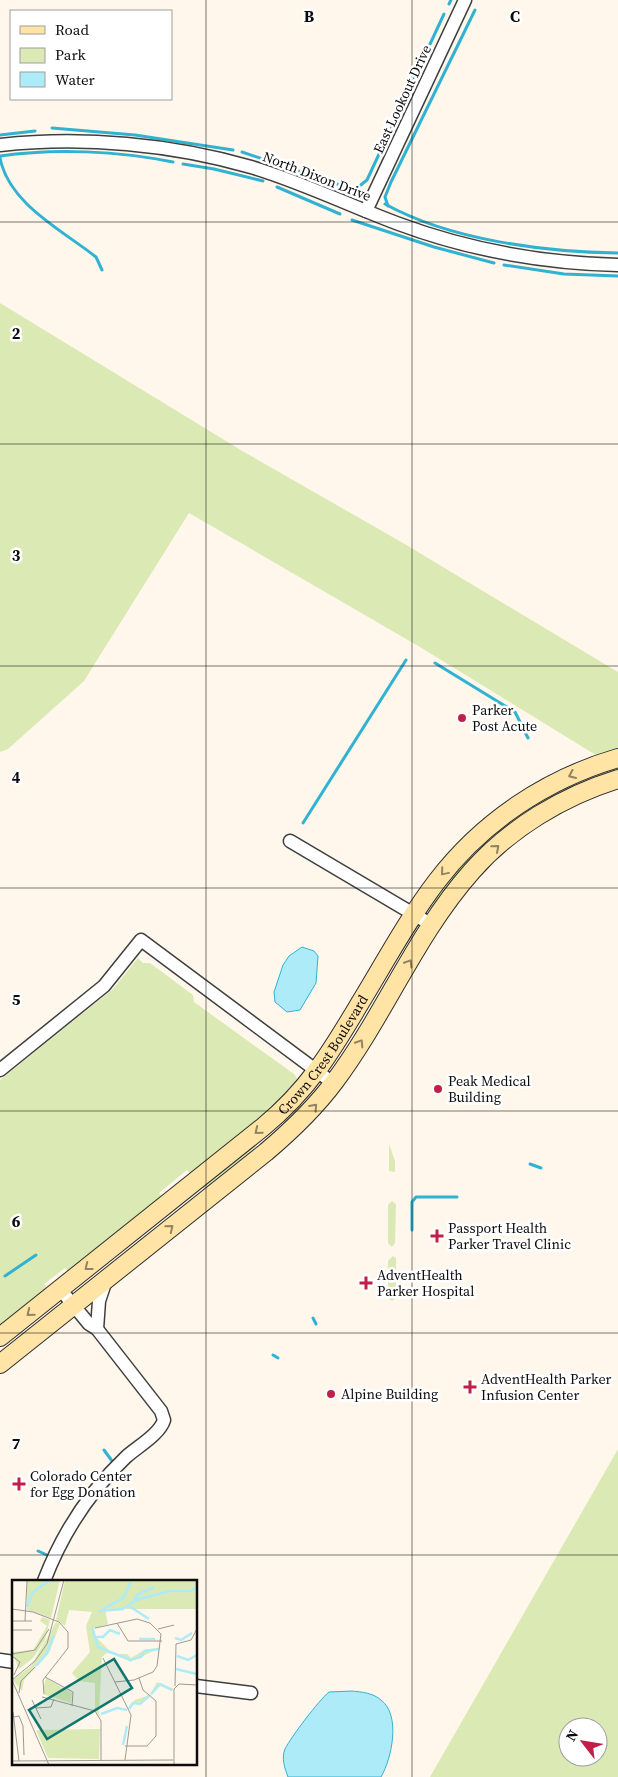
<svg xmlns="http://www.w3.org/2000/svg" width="618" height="1777" font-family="'Source Serif 4',serif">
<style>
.green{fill:#dbeab4;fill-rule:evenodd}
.water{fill:#aeebf8;stroke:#32b2d2}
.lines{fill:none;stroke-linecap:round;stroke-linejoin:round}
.stream{stroke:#32b2d2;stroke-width:3}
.street-casing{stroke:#3f3f3f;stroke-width:15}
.secondary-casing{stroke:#2e2e2e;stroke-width:20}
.street{stroke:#fff;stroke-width:12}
.secondary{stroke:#ffe4a6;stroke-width:18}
.oneway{stroke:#928361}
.grid{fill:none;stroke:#0c0c0c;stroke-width:1;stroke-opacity:0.55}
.poi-dot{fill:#c11f47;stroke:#fff;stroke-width:2}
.labels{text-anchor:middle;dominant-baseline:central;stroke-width:5;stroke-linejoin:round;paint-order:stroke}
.street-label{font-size:14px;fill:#0c0c0c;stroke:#fff}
.poi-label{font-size:14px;fill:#0c0c0c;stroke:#fff;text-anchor:start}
.inset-river{fill:none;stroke:#aeebf8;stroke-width:2.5}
.inset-road{fill:none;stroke:#9e9992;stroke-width:1}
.view{fill:#0f766e;fill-opacity:0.15;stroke:#0f766e;stroke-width:2.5}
.inset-edge{fill:none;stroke:#0c0c0c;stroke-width:2.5}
.grid-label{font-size:16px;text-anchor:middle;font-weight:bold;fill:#0c0c0c;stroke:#fff;stroke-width:5;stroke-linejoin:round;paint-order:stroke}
</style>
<rect width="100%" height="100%" fill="#fff7eb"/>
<g class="green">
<polygon points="0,303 244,452 403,543 618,672 618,751 599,757 420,647 189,513 84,681 8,749 0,752"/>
<polygon points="618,765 618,773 586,784 437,905 431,901 484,840 548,794"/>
<polygon points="138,958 143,963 150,963 193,995 194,1002 294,1074 299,1081 287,1097 191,1175 187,1170 159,1193 163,1198 69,1273 65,1268 44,1284 48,1290 0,1329 0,1080 113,989"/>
<polygon points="259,1140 260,1142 234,1169 206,1191 201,1186"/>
<polygon points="389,1144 395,1161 395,1172 389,1171"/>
<polygon points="392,1201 396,1204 395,1243 392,1247 388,1243 388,1205"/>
<polygon points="393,1256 396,1258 396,1298 392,1301 388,1298 388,1261"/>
<path d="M618,1449V1777H430ZM568,1727H598V1757H568Z"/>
</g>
<g class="water">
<polygon points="302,947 314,951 318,956 316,983 300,1010 287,1012 275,1002 274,992 283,965 289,956"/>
<path d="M352,1691C362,1692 373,1693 381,1700C401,1715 392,1758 381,1777H288C285,1769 281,1758 285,1749C291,1737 319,1700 329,1692Z"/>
</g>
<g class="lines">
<g class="stream">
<polyline points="449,4 451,0"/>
<polyline points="52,128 135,135 233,150"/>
<polyline points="0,135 35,131"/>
<polyline points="242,152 349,188 357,188 361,193"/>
<path d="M0,156C55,148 118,151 173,162"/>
<path d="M0,158C9,204 62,230 96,257L102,270"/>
<polyline points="183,164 214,169 263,181"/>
<polyline points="277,187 340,214"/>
<polyline points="357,188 367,180 444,14"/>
<path d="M385,204C450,240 544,252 618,253"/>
<polyline points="388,206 385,197 391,182 475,10"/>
<polyline points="352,220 434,247 494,263"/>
<polyline points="504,265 564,274 618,276"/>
<polyline points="435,663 515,712 528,738"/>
<polyline points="303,823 406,660"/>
<polyline points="530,1164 541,1168"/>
<polyline points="412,1230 412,1202 416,1197 457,1197"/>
<polyline points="5,1276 36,1255"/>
<polyline points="313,1318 316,1324"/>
<polyline points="273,1355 278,1358"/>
<polyline points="104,1450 112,1461"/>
<polyline points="38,1551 47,1555"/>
</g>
<g class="street-casing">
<g id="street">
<path d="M0,145C83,136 171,144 251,167C302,182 350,206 399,224C469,250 544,263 618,265"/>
<polyline points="366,211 465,0"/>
<polyline points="290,841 432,925"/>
<polyline points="0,1070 104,986 141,940 333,1083"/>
<polyline points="97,1329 99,1301 106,1280"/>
<path d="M44,1581C62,1534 90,1491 126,1457C137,1447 160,1434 164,1420L161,1411L97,1329L89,1324L60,1289"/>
<polyline points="0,1660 14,1662"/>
<polyline points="196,1686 251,1693"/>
</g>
</g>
<g class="secondary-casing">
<g id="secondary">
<path id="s1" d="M0,1337L263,1127C308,1090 331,1052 360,1003C385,962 408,919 437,881C482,822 546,779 618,758"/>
<path d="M0,1364L266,1152C292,1130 315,1108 335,1081C385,1014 416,934 472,871C510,828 563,796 618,779"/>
</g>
</g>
<use href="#street" class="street"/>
<use href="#secondary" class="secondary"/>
</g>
<defs><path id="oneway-chevron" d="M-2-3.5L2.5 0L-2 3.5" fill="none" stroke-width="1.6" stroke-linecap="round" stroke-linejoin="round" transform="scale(1.25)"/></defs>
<g class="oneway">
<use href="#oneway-chevron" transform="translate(572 775) rotate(156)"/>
<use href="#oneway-chevron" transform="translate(496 848) rotate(-41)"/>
<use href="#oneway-chevron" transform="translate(444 872) rotate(130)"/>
<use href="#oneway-chevron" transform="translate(409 963) rotate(-58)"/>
<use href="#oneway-chevron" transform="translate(360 1043) rotate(-58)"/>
<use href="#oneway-chevron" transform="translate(314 1107) rotate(-48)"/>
<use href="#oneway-chevron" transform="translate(258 1131) rotate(141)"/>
<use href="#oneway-chevron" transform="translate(170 1228) rotate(-39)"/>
<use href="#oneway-chevron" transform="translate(88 1267) rotate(142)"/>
<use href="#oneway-chevron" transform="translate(30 1313) rotate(141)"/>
</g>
<path class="grid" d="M206,0V1777M412,0V1777M0,222H618M0,444H618M0,666H618M0,888H618M0,1111H618M0,1333H618M0,1555H618"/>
<g class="poi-dot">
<circle cx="462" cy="718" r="5"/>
<circle cx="438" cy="1089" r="5"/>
<path d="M434.5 1228.5h5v5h5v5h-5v5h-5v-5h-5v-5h5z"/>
<path d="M363.5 1275.5h5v5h5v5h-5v5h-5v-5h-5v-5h5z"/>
<path d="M467.5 1379.5h5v5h5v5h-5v5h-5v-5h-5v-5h5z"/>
<circle cx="331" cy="1394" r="5"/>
<path d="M16.5 1476.5h5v5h5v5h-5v5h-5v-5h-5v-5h5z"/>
</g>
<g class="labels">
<g class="street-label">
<text transform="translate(402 99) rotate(-65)">East Lookout Drive</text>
<text transform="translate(317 176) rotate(21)">North Dixon Drive</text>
<text stroke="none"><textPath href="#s1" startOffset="431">Crown Crest Boulevard</textPath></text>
</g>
<g class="poi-label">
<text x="472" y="710">Parker<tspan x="472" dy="16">Post Acute</tspan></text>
<text x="448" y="1081">Peak Medical<tspan x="448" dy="16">Building</tspan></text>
<text x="448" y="1228">Passport Health<tspan x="448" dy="16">Parker Travel Clinic</tspan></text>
<text x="377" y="1275">AdventHealth<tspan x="377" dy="16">Parker Hospital</tspan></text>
<text x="481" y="1379">AdventHealth Parker<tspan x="481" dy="16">Infusion Center</tspan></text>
<text x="341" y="1394">Alpine Building</text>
<text x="30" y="1476">Colorado Center<tspan x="30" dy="16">for Egg Donation</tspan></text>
</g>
</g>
<g transform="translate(12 1580)">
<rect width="185" height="185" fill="#fff7eb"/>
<path d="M15,0H48L39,38L15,30ZM53,0H185V29H93L96,44L82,48L84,57L101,74H115L119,78L132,70L148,68L118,82L113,77L95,73L90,77L87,133L90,139L81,128L72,125L83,129V103L67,101L60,93L78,72L74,46L80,32L57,30L53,46L44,40ZM30,37L38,40L33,60L21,78L7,89L0,72L21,70L35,46L28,41ZM44,42L48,44L37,73L12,100L10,111L1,100L19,86ZM34,98L60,113L59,123L33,115L31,111ZM145,102L162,109L160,111L148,106L132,122L121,123L116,128L123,120L138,115ZM88,149L87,179L36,178L24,150Z" fill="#dbeab4"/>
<path class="inset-river" d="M122,21L125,15L142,7M117,26L137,39M15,27L20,13L36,1H43M112,28L124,20L158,11H179L185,7M91,29L111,18L119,2M86,31L112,29M80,48L86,67L118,80L129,77L133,71L147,69M83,57H91L98,50L108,54M163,58L169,60L180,53M127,59H143M165,76L176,80L185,75M24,86L35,73L42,55M164,89L185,94M139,114L148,104L160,110M117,129L121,123L128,124L137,116M89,134L105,128L115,130M111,165L115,146"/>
<path class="inset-road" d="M0,29L21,32L47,42L56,52V68L31,100L32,114M0,41H20M13,41L15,0M105,43L116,61H150M83,48L125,39L138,43L149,54L145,86L141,92L122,100L103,102M146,49L162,45M0,50H20M0,74L23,70L37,49M0,76L8,82L2,95M91,78L119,135L113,180M33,97L61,112L60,126M0,100L23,81L35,64L52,0M0,100L37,185M163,106L164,64L179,60L185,49M7,113L9,101L23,87M30,117L83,131L89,141V180M20,120L29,139M24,128L39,127L42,119M1,132L7,181M2,137L7,136L11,146L12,175M113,166H135L144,156V121L131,110L127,98M0,181L161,180M162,185V109L167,104L185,105"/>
<path class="view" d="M102,79L120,108L35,159L17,130Z"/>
<rect width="185" height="185" class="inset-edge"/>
</g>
<g class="grid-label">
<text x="309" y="22">B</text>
<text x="515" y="22">C</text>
<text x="16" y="339">2</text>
<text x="16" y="561">3</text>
<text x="16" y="783">4</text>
<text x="16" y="1005">5</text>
<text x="16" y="1227">6</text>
<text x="16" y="1449">7</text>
</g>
<rect x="10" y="10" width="162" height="90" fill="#ffffff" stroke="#9e9e9e"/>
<rect x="20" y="26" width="25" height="8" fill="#ffe4a6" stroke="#9e9e9e"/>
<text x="55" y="35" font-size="15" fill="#0c0c0c">Road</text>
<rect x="20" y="48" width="25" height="15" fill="#dbeab4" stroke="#9e9e9e"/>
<text x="55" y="60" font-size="15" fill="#0c0c0c">Park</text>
<rect x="20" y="72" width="25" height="15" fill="#aeebf8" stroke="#9e9e9e"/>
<text x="55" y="85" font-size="15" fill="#0c0c0c">Water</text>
<g transform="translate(583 1742) rotate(301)"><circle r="24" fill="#ffffff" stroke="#9e9e9e"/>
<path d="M0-4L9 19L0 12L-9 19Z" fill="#c11f47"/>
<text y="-8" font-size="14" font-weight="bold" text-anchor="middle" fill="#0c0c0c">N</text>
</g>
</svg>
